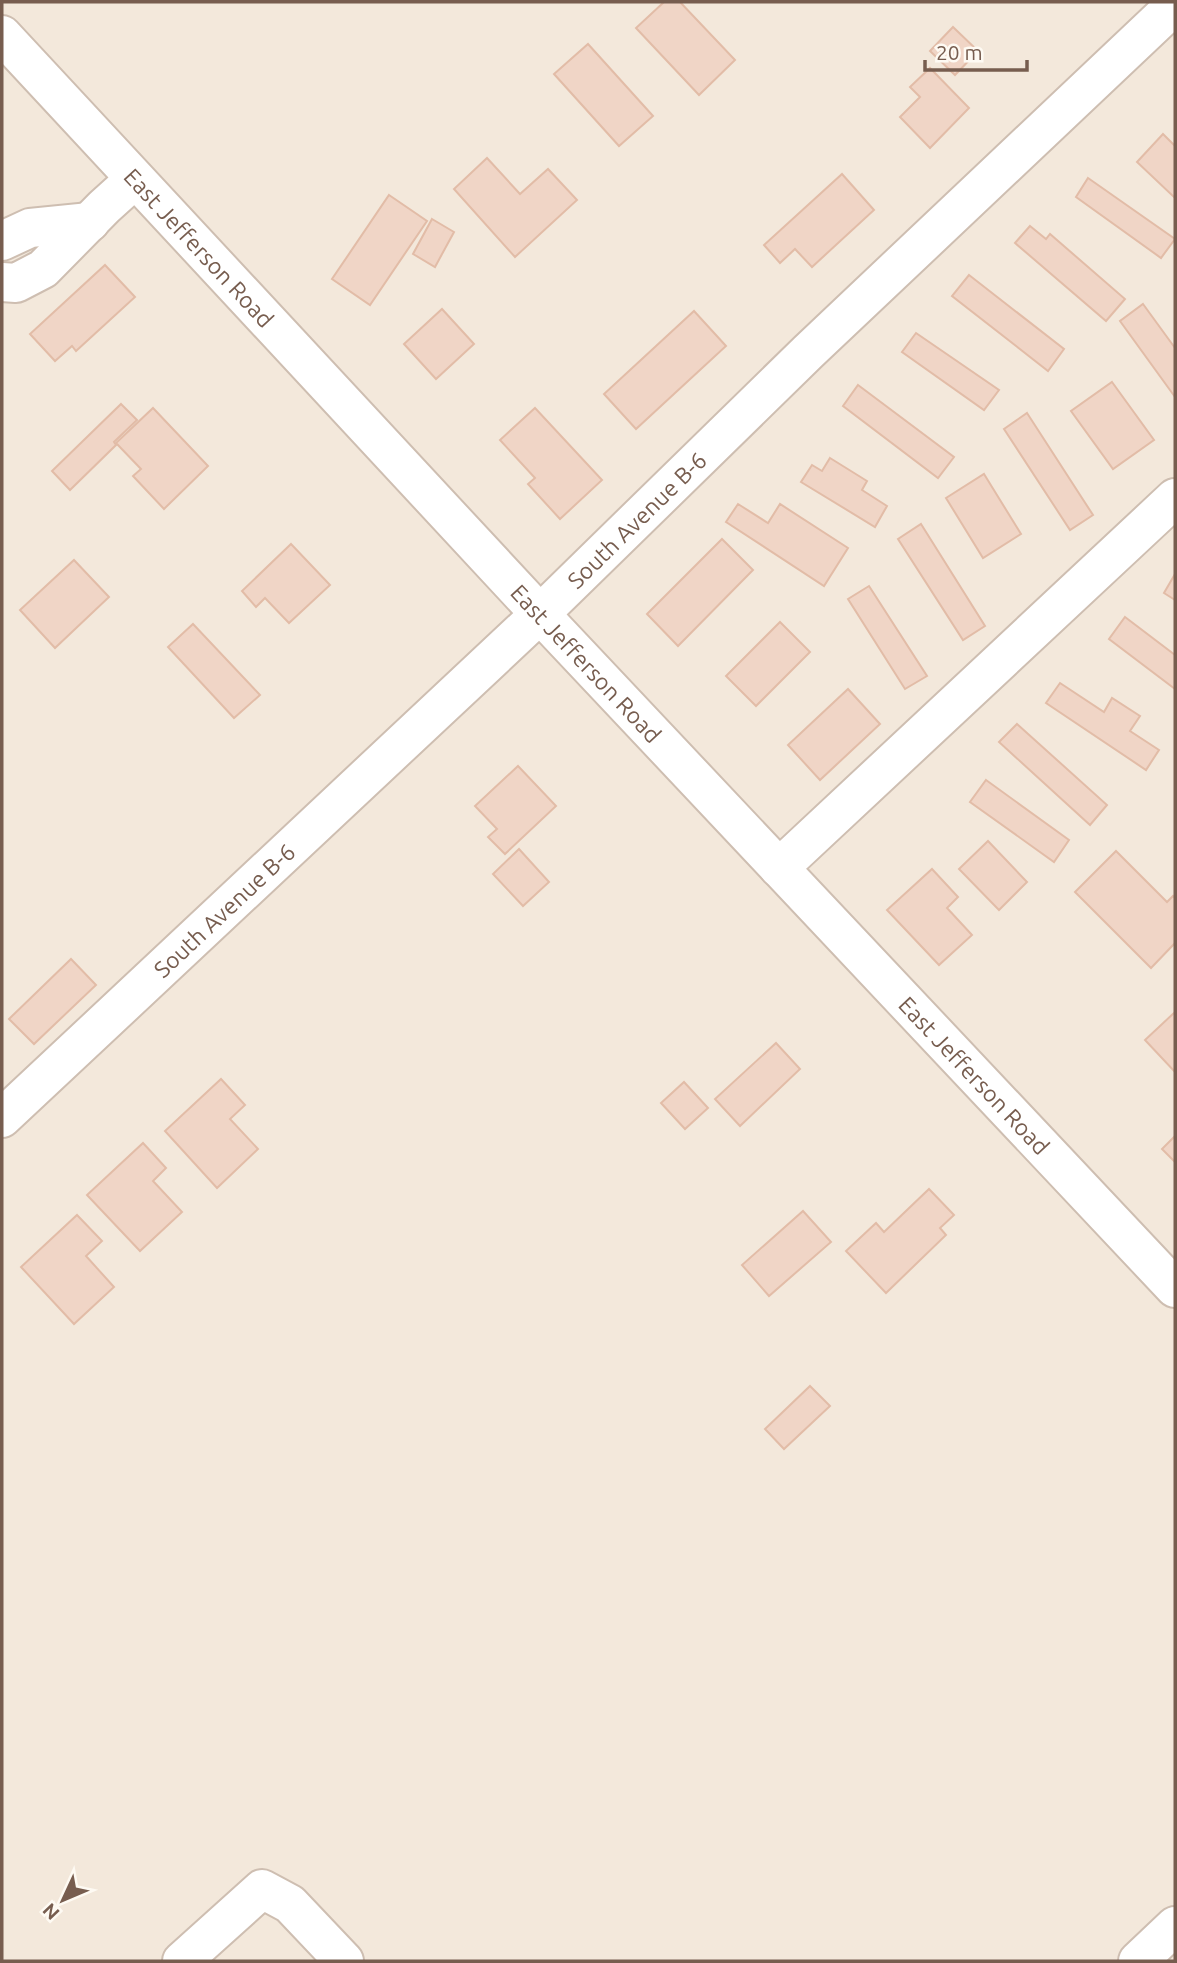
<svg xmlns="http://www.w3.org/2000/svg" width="1177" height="1963" font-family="Ubuntu,sans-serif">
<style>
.residential{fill:#f3e8db}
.building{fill:#f0d5c6;stroke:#e2bca7;stroke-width:2}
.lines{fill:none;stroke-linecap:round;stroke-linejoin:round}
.minor-casing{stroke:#cebeb1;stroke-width:42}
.minor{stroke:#fff;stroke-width:38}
.labels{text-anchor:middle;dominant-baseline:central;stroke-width:6;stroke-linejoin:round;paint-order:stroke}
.street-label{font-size:23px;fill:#775d4f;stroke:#fefaf3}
</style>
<rect width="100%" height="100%" fill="#fcf6ed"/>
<rect class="residential" x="2" y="2" width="1173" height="1959"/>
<g class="building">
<polygon points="664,2 680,2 735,60 699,95 636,28"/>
<polygon points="953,27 978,51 955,75 930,51"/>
<polygon points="588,44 653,116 619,146 554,74"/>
<polygon points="930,68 969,108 930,148 900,117 920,97 910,87"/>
<polygon points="1163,134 1175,146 1175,198 1137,162"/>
<polygon points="487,158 520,194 548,169 577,200 515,257 454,189"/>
<polygon points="842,174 874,210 812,267 795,249 780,263 764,245"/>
<polygon points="1088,178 1175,239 1161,258 1076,197"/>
<polygon points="389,195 427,221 370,305 332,279"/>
<polygon points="432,219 454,232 435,267 413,254"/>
<polygon points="1030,226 1046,239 1050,234 1125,299 1106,321 1015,243"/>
<polygon points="105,265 135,297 76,351 72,346 55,361 30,334"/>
<polygon points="969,275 1064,349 1048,371 952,296"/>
<polygon points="1143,304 1175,348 1175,397 1120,321"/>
<polygon points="442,309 474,344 436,379 404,344"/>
<polygon points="694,311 726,346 636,429 604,394"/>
<polygon points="916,333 999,390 984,410 902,352"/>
<polygon points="1112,382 1154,440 1113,469 1071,411"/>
<polygon points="858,385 954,457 938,478 843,406"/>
<polygon points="121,404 137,420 114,442 116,445 70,490 52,471"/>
<polygon points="153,408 208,466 164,509 133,476 141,469 116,443"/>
<polygon points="535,408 602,480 560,519 528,484 535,478 500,440"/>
<polygon points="1027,413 1093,515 1070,530 1004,429"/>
<polygon points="830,458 867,481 862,490 887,506 875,527 801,482 812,465 822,471"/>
<polygon points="984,474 1021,534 983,558 946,498"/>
<polygon points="738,504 768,523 780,504 848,548 824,586 726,522"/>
<polygon points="921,524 985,626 963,640 898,539"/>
<polygon points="722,539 753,570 678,646 647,614"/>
<polygon points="291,544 330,585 289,623 265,598 256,607 242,591"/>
<polygon points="74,560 109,597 55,648 20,610"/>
<polygon points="1175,574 1175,600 1164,593"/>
<polygon points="869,586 927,676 905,689 848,599"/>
<polygon points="1125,617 1175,655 1175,689 1109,639"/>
<polygon points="780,622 810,652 756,706 726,676"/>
<polygon points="193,624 260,695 234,718 168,647"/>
<polygon points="1060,683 1104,712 1112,698 1140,716 1130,731 1159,750 1146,770 1046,703"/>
<polygon points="848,689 880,724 820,780 788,745"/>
<polygon points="1017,724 1107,805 1090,825 999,742"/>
<polygon points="518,766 556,806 505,854 488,837 497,829 475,806"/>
<polygon points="986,780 1069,840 1054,862 970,802"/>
<polygon points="988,841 1027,882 999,910 959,869"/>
<polygon points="519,849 549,882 523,906 493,874"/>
<polygon points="1116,851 1167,902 1173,896 1175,898 1175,943 1151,968 1075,892"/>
<polygon points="932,869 958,897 947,908 972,935 939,965 887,910"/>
<polygon points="71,959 96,985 34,1044 9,1019"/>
<polygon points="1175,1012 1175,1072 1145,1040"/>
<polygon points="776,1043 800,1069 740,1126 715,1099"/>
<polygon points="221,1079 245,1105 230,1119 258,1149 217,1188 165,1131"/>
<polygon points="684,1082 708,1108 685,1129 661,1103"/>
<polygon points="1175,1136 1175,1162 1162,1149"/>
<polygon points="143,1143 166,1168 153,1181 182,1212 140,1251 87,1195"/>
<polygon points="929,1189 954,1215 940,1228 946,1235 886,1293 846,1251 876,1223 884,1232"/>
<polygon points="803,1211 831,1242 769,1296 742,1265"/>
<polygon points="77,1215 102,1241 86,1256 114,1287 74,1324 21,1267"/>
<polygon points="810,1386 830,1406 784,1449 765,1429"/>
</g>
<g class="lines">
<g class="minor-casing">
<g id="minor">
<path id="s1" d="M2,35L540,614L1175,1288"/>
<polyline points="2,241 30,228 90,222"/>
<polyline points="2,282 16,283 43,269 104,207 135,179"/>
<polyline points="779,868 1175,498"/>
<path id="s2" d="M2,1118L540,614L808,352L1175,5"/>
<polyline points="182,1961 262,1889 290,1904 344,1961"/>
<polyline points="1138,1961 1175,1926"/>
</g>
</g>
<use href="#minor" class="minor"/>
</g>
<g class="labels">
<g class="street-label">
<text stroke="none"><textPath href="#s1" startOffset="290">East Jefferson Road</textPath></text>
<text stroke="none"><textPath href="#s2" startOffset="872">South Avenue B-6</textPath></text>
<text stroke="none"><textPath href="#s1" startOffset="858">East Jefferson Road</textPath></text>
<text stroke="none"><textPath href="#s2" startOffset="304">South Avenue B-6</textPath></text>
<text stroke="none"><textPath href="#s1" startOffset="1424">East Jefferson Road</textPath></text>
</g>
</g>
<rect width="1177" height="1963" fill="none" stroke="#775d4f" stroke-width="7"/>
<g transform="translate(63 1900) rotate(226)" stroke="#fefaf3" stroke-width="5" paint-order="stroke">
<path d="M0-5L12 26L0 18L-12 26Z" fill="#775d4f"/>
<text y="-10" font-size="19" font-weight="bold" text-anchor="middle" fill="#775d4f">N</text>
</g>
<path d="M925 60v10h102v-10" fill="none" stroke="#775d4f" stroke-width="3.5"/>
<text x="936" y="60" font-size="21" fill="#775d4f" stroke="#fefaf3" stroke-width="5" paint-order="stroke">20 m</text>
</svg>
